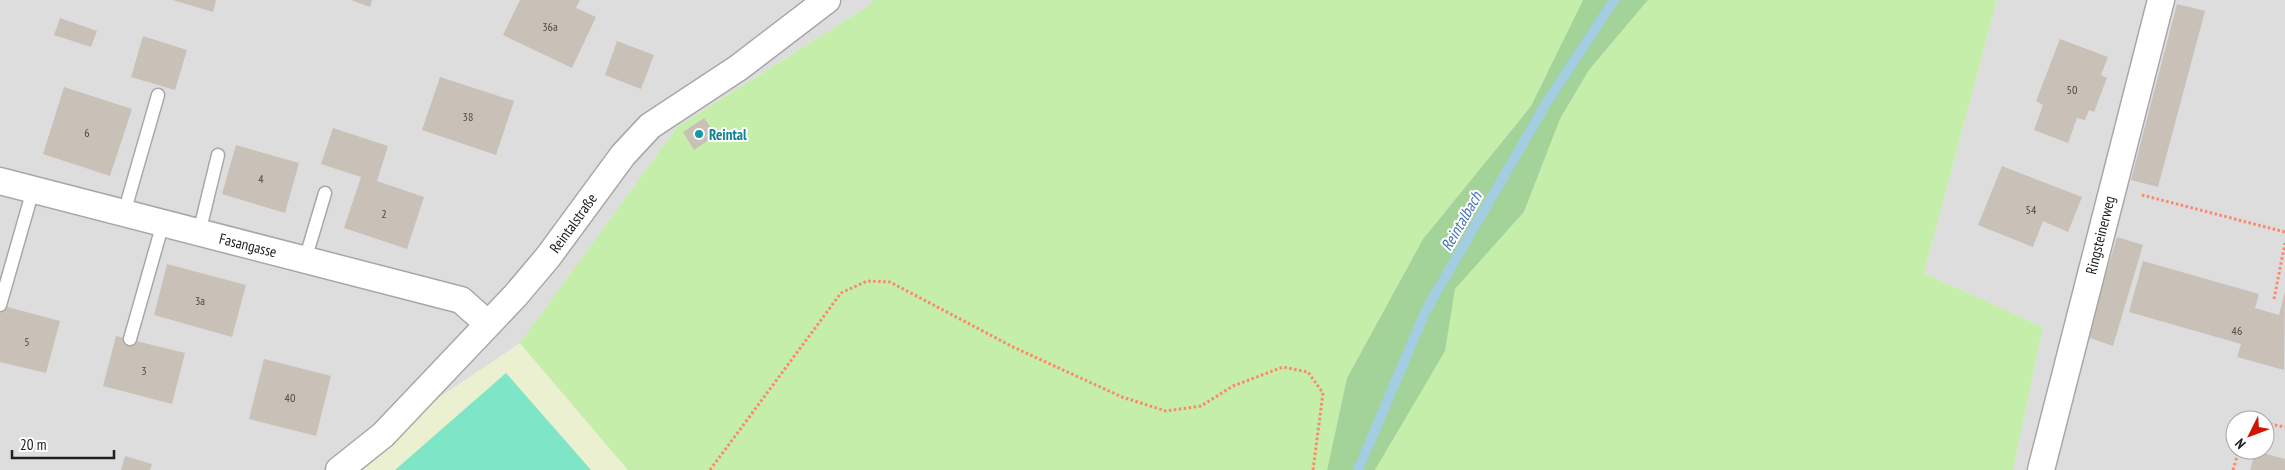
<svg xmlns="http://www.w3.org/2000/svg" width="2285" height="470" font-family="'PT Sans Narrow',sans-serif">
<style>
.residential{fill:#dedddd;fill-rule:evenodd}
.farmland{fill:#ebf1d0}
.grass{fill:#c4eea9}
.forest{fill:#a3d398}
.pitch{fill:#7fe5c7}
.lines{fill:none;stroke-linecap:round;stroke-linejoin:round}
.stream{stroke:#a3cde1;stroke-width:10}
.building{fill:#c9c1b8}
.lane-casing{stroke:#a7a7a7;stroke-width:15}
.street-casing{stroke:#a7a7a7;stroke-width:29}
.path{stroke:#ff8769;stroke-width:3;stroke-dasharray:2.5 2.5;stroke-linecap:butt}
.lane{stroke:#fff;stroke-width:12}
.street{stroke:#fff;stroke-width:26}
.culture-dot{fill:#0f9aa8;stroke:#fff;stroke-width:2}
.labels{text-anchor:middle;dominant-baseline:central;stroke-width:4;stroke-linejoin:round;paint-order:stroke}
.number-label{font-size:12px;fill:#4a4846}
.culture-label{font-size:15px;font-weight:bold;fill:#0d838f;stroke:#fff;text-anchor:start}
.street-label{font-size:15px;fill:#202020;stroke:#fff}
.water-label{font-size:16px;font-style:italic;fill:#4573b7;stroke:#fff}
</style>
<rect width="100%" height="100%" fill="#f1eee6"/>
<g class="residential">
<polygon points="0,0 873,0 868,6 677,127 521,342 628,470 0,470"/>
<path d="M1997,0H2285V470H2013L2043,327L1924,273ZM2235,420H2265V450H2235Z"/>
</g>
<polygon class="farmland" points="520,343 628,470 339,470 383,435"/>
<g class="grass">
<polygon points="873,0 1583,0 1531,106 1423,239 1347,378 1327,470 628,470 520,343 677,127 868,6"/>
<polygon points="1648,0 1997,0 1924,273 2043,327 2013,470 1375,470 1444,351 1455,289 1524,212 1560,119 1589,70"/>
</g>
<polygon class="forest" points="1583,0 1648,0 1589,70 1560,119 1524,212 1455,289 1445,351 1375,470 1327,470 1347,378 1423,239 1531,106"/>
<polygon class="pitch" points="506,373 591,470 395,470"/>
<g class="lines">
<polyline class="stream" points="1358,470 1426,310 1547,102 1614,0"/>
</g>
<g class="building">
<polygon points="173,0 216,0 213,12"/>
<polygon points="351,0 372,0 370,7"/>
<polygon points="520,0 580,0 576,8 596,17 572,68 503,35"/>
<polygon points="2177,4 2205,11 2158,187 2131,180"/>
<polygon points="60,18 97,31 91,47 54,35"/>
<polygon points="143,36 187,50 175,90 131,77"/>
<polygon points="2060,39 2108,57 2101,75 2107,78 2094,112 2089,110 2085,120 2077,118 2068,143 2034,130 2043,105 2036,101"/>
<polygon points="617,41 654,55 641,89 605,75"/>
<polygon points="440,77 514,101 496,155 422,130"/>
<polygon points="64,87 132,109 110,176 43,154"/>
<polygon points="704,118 716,135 694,150 683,132"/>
<polygon points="333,128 388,146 377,181 424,197 407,249 344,228 361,177 321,164"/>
<polygon points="236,145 299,163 285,213 222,194"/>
<polygon points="2002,166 2082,197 2068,232 2043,221 2033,247 1978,225"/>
<polygon points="2117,237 2143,245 2113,346 2087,337"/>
<polygon points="2143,261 2259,294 2255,308 2279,315 2285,292 2284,370 2237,357 2241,344 2129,312"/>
<polygon points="167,264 246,285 232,337 154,315"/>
<polygon points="0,305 60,321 46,373 0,362"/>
<polygon points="116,336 185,353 172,404 103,386"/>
<polygon points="264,359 331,376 316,436 249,419"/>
<polygon points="2256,451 2285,459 2285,470 2250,470"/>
<polygon points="125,456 152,464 150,470 121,470"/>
</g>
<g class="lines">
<g class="lane-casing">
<g id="lane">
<polyline points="124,213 158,95"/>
<polyline points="199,233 218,155"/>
<polyline points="305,260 325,193"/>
<polyline points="0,305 33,190"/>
<polyline points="130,339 163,223"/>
</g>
</g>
<g class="street-casing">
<g id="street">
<polyline points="0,181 461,300 488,324"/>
<polyline points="339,470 383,435 515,296 548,257 623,155 650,126 738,68 827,0"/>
<polyline points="2041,470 2161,0"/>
</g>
</g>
<g class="path">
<polyline points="2142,195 2285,232"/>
<polyline points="2274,299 2285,243"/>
<polyline points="2265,423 2285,427"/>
<polyline points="710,470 841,293 867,281 890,282 1013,347 1122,397 1166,411 1201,406 1233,386 1283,367 1308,372 1323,393 1313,470"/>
<polyline points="2233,470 2239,450"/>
</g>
<use href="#lane" class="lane"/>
<use href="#street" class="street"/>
</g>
<circle class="culture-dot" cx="699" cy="134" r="5"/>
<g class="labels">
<g class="number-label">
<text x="550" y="26">36a</text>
<text x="2072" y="89">50</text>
<text x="468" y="116">38</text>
<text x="87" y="132">6</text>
<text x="261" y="178">4</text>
<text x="2031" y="209">54</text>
<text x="384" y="213">2</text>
<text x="200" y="300">3a</text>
<text x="2237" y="330">46</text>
<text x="27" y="341">5</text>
<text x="144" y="370">3</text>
<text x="290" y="397">40</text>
</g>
<g class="culture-label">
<text x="709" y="134">Reintal</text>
</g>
<g class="street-label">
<text transform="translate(573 223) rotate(-54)">Reintalstraße</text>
<text transform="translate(2100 235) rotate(-76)">Ringsteinerweg</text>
<text transform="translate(248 245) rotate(14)">Fasangasse</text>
</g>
<g class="water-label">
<text transform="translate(1461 221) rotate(-60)">Reintalbach</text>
</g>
</g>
<g transform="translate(2250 435) rotate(228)"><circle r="24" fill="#ffffff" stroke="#a6a6a6"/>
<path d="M0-4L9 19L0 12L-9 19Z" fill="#d01400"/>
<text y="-8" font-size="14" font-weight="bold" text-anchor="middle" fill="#202020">N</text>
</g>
<path d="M12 450v8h102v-8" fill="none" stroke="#202020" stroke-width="2.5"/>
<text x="20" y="450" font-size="15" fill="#202020" stroke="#ffffff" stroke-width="4" paint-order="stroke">20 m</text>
</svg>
